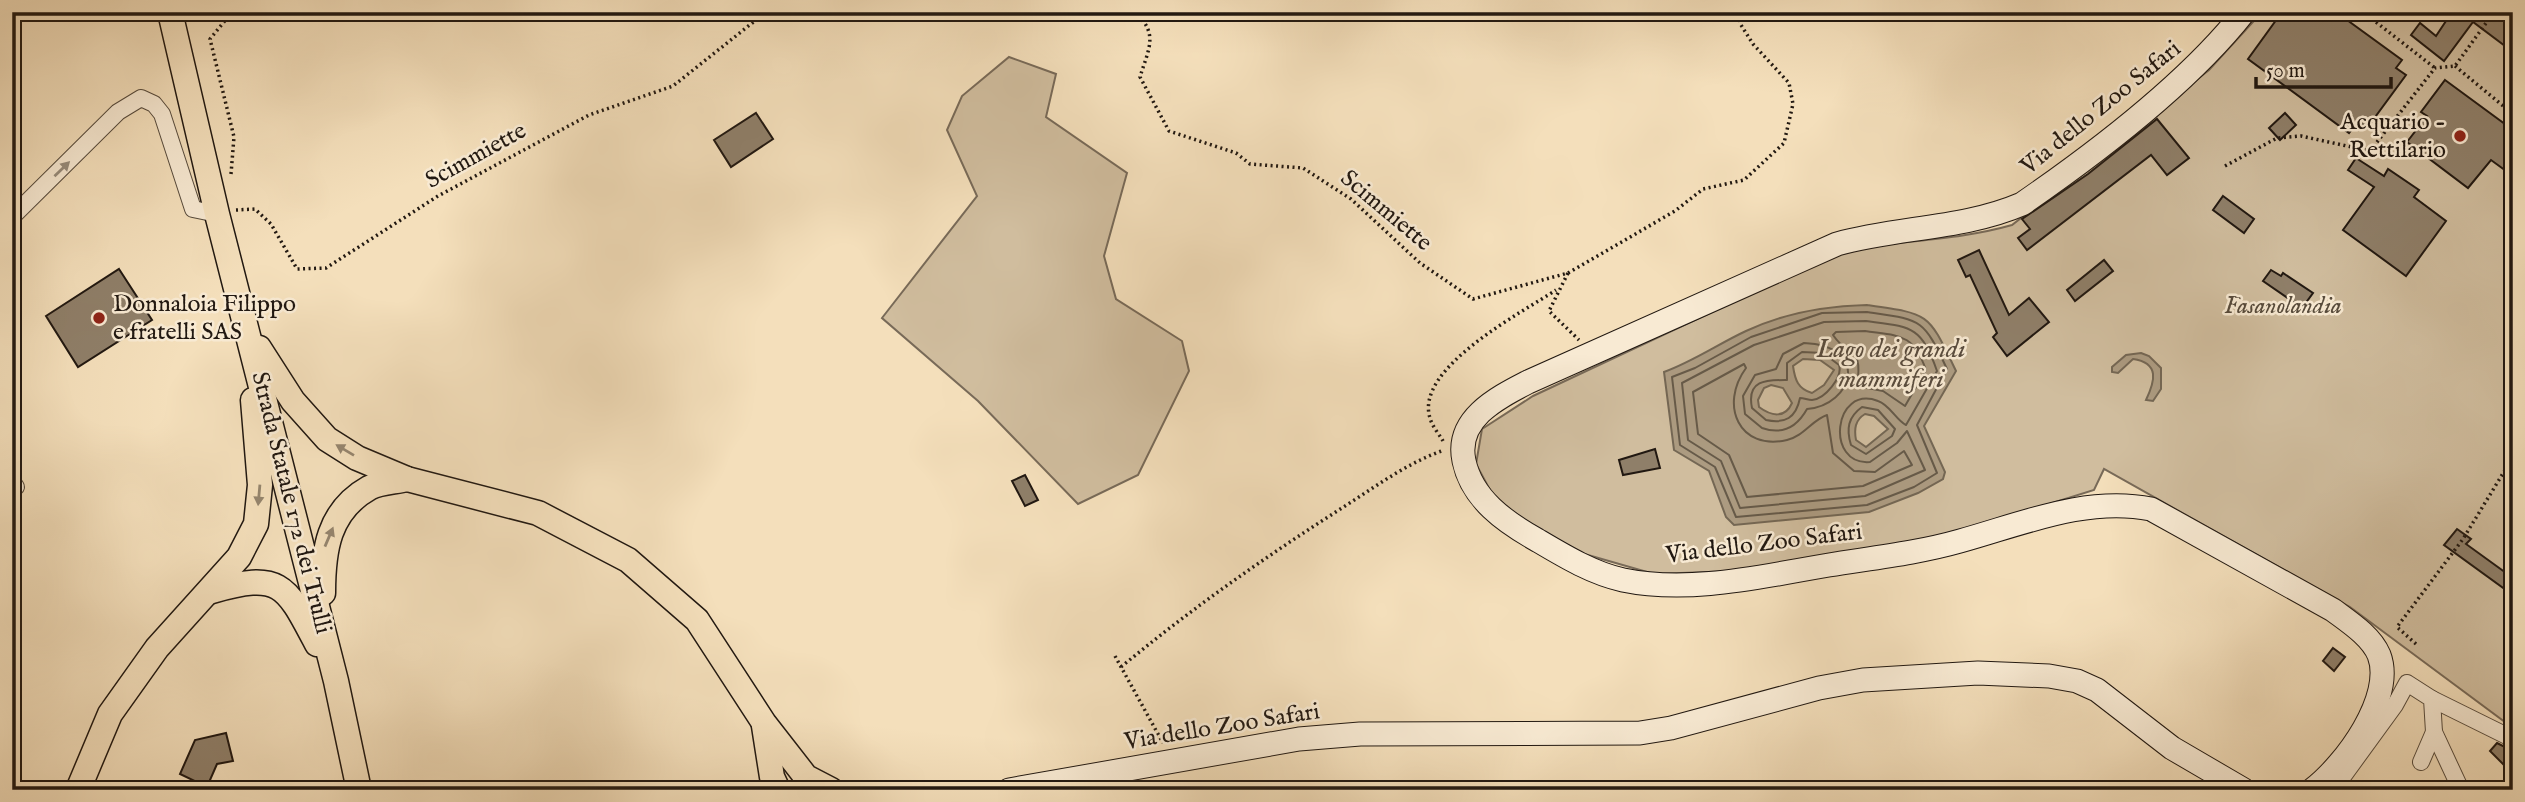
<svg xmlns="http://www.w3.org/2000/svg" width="2525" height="802" font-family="'IM FELL English',serif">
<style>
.green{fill:#d0bd9e;stroke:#786a58;stroke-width:2}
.water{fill:#ac9b81;stroke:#746754;stroke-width:2;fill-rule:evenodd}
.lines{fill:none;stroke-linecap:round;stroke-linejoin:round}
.shore{stroke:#665a49;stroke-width:2}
.building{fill:#8f7f69;stroke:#211811;stroke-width:2}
.street-casing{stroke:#564a3c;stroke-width:18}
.secondary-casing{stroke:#211811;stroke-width:25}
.primary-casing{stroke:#211811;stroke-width:27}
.path{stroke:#211811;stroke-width:3.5;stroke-dasharray:2 3.5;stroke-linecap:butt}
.street{stroke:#f8ead3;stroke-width:16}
.secondary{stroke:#f8ead3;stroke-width:23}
.primary{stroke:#f4dfbb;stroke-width:24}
.oneway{fill:#978c7c}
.oneway2{fill:#95856e}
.poi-dot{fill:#8f2418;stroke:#f8ead3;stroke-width:2.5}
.labels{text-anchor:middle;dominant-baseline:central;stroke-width:5;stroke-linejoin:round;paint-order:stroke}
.street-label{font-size:24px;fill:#211811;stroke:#f8ead3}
.poi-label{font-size:24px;fill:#211811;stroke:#f8ead3;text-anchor:end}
.park-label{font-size:24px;font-style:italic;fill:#564a3b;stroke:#f8ead3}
.water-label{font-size:26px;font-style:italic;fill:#594c3e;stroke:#f8ead3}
</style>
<rect width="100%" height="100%" fill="#f4dfbb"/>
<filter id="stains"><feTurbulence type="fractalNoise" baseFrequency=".00286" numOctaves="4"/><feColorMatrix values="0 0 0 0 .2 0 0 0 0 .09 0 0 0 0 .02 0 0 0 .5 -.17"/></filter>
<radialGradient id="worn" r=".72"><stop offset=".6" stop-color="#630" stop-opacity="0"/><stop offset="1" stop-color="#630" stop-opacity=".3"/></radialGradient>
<g class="green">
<path d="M2262,12H2513V728L2350,607L2104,469L2094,490L1943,537L1735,571L1654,574L1574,551L1497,503L1476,464L1482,429L1533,396L1842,251C1899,240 1956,241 2012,225L2209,70Z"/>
<polygon points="1009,57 1056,74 1046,117 1127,173 1104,256 1116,299 1182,341 1189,371 1138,475 1078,504 978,401 882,318 977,196 947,130 962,96"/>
</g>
<g class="water">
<path d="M1867,305C1931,314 1928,313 1956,371L1924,426L1945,472L1943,479L1918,493L1869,512L1734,525L1726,517L1709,471L1674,450L1664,372C1694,361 1718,344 1746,331C1784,313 1825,306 1867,305ZM1803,359L1820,360L1834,370L1824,385L1812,393C1798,389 1795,380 1793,366ZM1771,385L1783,388L1792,403C1785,419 1771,416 1759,407L1758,400L1764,388ZM1865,414L1874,416L1888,429L1866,447L1856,440C1854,429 1855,420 1865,414Z"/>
<path d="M2141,353L2149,356L2161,368V389L2153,401L2146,400C2155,381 2160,363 2133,359L2118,373L2112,372V367L2126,355Z"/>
</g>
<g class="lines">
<g class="shore">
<path d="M1867,312C1922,320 1923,318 1947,369L1917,425L1937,473L1914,487L1867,505L1736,517L1715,467L1680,445L1672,377L1695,368L1751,337L1822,313Z"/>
<path d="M1866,321C1911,327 1921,325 1937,371L1906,425C1896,420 1890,405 1878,401C1833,384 1825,466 1870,462L1897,443L1907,431L1925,470L1865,496L1740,508L1721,461L1688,440L1682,383L1754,345L1824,322Z"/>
<path d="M1865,331C1900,336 1913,333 1926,370L1905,406L1883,391L1857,386C1863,345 1850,360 1833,335L1836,332Z"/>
<path d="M1804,343C1871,346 1853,405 1807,409C1797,427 1782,435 1762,428L1745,414L1743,396L1755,375L1776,369L1783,354Z"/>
<path d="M1802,352L1823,353L1839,365C1843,377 1825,399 1812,400C1808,400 1804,398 1800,398C1796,418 1785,424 1766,420L1752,408C1746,379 1768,380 1787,380V363Z"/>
<path d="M1744,364L1746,368C1719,405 1739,451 1787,440C1804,436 1812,420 1827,415L1833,453L1854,471L1875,472L1904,451L1912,465L1863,486L1747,497L1729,455L1698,434L1693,392Z"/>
<path d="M1862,407L1878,410L1895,429L1892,436L1866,454L1851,445C1846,429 1848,417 1862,407Z"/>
</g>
</g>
<g class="building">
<polygon points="2282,12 2336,12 2402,60 2396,68 2406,75 2367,128 2358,121 2349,133 2248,59"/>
<polygon points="2452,12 2513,12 2513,52 2473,22 2444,61 2411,35 2420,23 2436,36"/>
<polygon points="2445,80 2513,130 2513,176 2491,160 2468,188 2407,142 2427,116 2421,112"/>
<polygon points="756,113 773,139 731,167 714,140"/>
<polygon points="2285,113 2296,125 2280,140 2269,128"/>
<polygon points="2157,119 2189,158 2167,175 2151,155 2027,250 2018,238 2030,229 2022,219 2088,174"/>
<polygon points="2356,158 2384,176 2388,169 2419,190 2414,197 2446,221 2406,276 2343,230 2374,187 2348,170"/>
<polygon points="2223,196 2254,219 2244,233 2213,210"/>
<polygon points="1979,250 2009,315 2029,298 2049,322 2007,356 1993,337 1997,333 1970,275 1966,277 1958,260"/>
<polygon points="2104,260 2113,271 2075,301 2067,290"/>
<polygon points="119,269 152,320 78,367 46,316"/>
<polygon points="2271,270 2281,276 2283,273 2313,293 2302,308 2263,281"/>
<polygon points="1655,449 1660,468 1623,475 1619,460"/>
<polygon points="1025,475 1038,500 1025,506 1012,481"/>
<polygon points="2457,529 2471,539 2466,544 2513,578 2506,590 2444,545"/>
<polygon points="2333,648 2345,657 2334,671 2323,661"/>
<polygon points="226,733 233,761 217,764 207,787 180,774 195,740"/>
<polygon points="2497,743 2513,751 2513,758 2505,766 2490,751"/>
</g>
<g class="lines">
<g class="street-casing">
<g id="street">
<polyline points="12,217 118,112 141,98 154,104 162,114 193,209 217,214"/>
<polyline points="12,481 16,487"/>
<polyline points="2432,699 2513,739"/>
<polyline points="2421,762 2434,732"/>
<polyline points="2327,790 2339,782 2395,705 2407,683 2432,699 2434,732 2461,790"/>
</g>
</g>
<g class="secondary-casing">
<g id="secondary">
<path d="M2244,12C2189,82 2096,153 2022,204C1964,229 1898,227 1837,244L1528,382C1497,398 1455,419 1464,461C1472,499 1505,522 1537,540C1564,556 1592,573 1623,580C1690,594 1763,576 1829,565C1872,558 1918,553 1960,541C2022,524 2086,496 2151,509L2333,610C2349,622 2371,636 2379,655C2395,697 2345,765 2312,790"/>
<polyline points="1009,790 1299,739 1360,734 1640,733 1671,728 1819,688 1863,680 1978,673 2049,676 2077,681 2097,690 2172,748 2244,790"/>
</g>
</g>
<g class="primary-casing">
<g id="primary">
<polyline points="170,12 217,214 336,681 359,790"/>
<polyline points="259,348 293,401 327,439 357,458 407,479 538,513 628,560 697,620 764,723 806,777 831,790"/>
<path d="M212,591C281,571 286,585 317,644"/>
<path d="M323,593C323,551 328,511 369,488C379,482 395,482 407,479"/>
<polyline points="764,726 772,777 778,790"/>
<polyline points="78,790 110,714 157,648 239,557 256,524 260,485 253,400"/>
</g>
</g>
<g class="path">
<path d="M1134,12C1160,33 1148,50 1140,77L1169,131L1236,153L1250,164L1303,168L1351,199L1420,263L1473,299L1568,273L1549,311L1579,340"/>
<polyline points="2363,12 2435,68"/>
<polyline points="2455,66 2513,114"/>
<polyline points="2225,166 2277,138 2301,136 2370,151 2435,68 2455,66 2494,12"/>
<polyline points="231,174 234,137 210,39 232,12"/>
<polyline points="236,210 255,209 271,224 297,269 326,268 438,196 589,115 673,86 766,12"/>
<polyline points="1568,273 1675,211 1703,189 1744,180 1784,143 1793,104 1789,83 1753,44 1741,25 1738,12"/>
<path d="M1443,441C1439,434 1432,426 1430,418C1414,368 1523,312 1556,290"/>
<polyline points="2416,644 2397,627 2463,539 2513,457"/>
<polyline points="1115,656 1163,743"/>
<path d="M1121,667C1191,609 1265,557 1342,508C1375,487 1407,463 1444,450"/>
</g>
<use href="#street" class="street"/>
<use href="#secondary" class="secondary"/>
<use href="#primary" class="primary"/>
</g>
<defs><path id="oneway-solid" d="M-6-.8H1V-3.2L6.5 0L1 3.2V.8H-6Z" transform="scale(1.75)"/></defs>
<use class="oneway" href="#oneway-solid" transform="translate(62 169) rotate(-44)"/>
<g class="oneway2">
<use href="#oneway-solid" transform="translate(345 450) rotate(-149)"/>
<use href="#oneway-solid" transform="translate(259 495) rotate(95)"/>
<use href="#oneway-solid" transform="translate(329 537) rotate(-67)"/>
</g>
<g class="poi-dot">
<circle cx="2460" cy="136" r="7"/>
<circle cx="99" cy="318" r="7"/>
</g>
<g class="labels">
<g class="street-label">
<text transform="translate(2101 108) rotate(-39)">Via dello Zoo Safari</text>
<text transform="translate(476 156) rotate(-29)">Scimmiette</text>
<text transform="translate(1386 211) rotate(40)">Scimmiette</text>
<text transform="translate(291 503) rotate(76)">Strada Statale 172 dei Trulli</text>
<text transform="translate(1764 544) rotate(-7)">Via dello Zoo Safari</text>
<text transform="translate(1222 727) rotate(-9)">Via dello Zoo Safari</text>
</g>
<g class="poi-label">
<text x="2446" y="122">Acquario -<tspan x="2446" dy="28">Rettilario</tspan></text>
<text x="113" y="304" text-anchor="start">Donnaloia Filippo<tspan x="113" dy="28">e fratelli SAS</tspan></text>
</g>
<g class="park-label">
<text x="2283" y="306">Fasanolandia</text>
</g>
<g class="water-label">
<text x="1891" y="349">Lago dei grandi<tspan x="1891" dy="30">mammiferi</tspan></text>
</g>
</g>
<rect width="2525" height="802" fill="none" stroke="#f4dfbb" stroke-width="42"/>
<rect x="14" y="14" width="2497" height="774" fill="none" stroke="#211811" stroke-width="3.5"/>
<rect x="21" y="21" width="2483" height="760" fill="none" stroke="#211811" stroke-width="2"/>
<path d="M2256 77v10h135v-10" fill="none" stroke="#211811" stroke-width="3.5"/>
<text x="2266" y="77" font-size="21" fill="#211811" stroke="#f8ead3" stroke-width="5" paint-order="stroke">50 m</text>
<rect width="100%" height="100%" filter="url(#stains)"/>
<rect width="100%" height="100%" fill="url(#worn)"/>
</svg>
